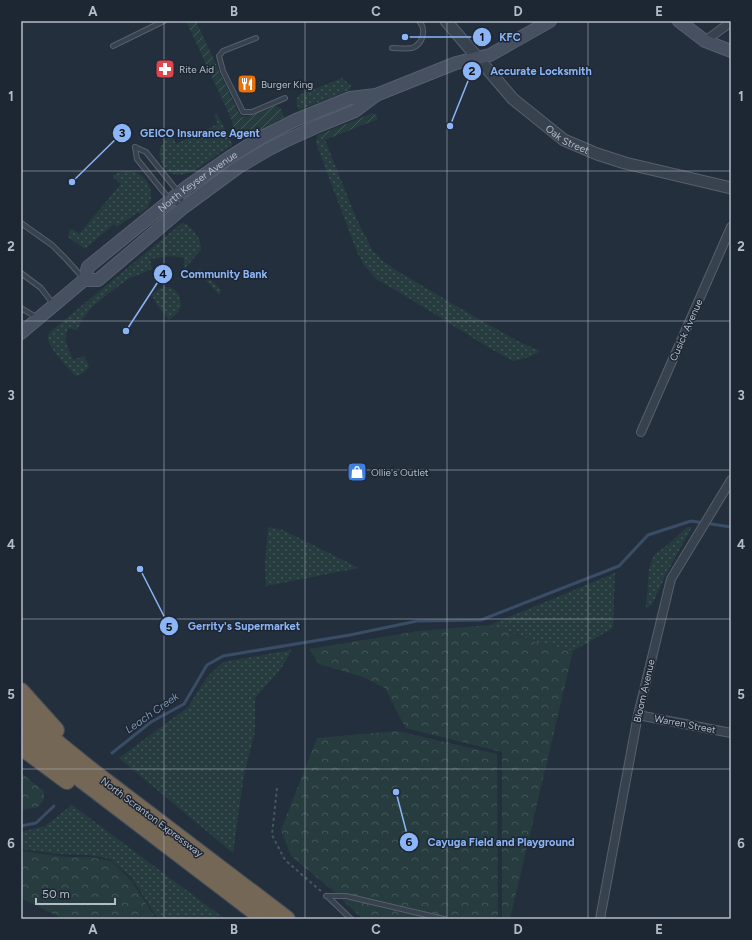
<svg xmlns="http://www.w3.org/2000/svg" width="752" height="940" font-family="Figtree,sans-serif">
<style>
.grass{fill:url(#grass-dots)}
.forest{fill:url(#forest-crowns)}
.garden{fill:url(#garden-furrows)}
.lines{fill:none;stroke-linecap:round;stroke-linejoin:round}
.stream{stroke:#394d66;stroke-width:3}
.service-casing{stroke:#565f6c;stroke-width:6}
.minor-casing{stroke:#565f6c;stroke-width:10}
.tertiary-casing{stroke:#565f6c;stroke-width:13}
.secondary-casing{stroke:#565f6c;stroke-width:14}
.motorway-casing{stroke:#434c59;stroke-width:18}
.path{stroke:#44595c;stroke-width:2;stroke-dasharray:3 3;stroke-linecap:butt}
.service{stroke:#38414e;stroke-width:4}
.minor{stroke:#38414e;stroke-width:8}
.tertiary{stroke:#38414e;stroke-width:11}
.secondary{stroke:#465061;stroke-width:12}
.motorway{stroke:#746755;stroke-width:16}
.grid{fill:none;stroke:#b4bcc9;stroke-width:1;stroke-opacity:0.55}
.labels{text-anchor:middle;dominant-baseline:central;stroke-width:3;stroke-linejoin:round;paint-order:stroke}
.poi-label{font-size:10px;fill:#b4bcc9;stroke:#1d2633;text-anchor:start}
.street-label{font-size:10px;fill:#b4bcc9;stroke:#1d2633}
.water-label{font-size:11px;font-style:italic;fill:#7c93b0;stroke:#1d2633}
.leader{fill:none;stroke:#8bb5f7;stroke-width:1.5}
.callout-dot{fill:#8bb5f7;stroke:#1d2633;stroke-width:1.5}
.mark-label{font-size:12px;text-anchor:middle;font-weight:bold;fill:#111}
.callout-label{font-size:11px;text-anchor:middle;font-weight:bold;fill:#8bb5f7;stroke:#1d2633;stroke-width:3;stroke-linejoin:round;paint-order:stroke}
.neatline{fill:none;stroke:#b4bcc9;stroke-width:1.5}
.grid-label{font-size:13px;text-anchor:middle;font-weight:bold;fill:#b4bcc9}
</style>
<defs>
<pattern id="grass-dots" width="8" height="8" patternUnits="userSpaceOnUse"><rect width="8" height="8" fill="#263c3f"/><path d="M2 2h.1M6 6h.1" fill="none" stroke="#435659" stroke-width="1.8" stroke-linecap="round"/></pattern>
<pattern id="forest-crowns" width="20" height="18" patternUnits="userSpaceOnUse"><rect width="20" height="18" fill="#263c3f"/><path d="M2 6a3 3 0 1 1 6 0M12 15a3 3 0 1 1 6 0" fill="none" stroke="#435659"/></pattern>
<pattern id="garden-furrows" width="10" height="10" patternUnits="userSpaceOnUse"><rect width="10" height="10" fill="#263c3f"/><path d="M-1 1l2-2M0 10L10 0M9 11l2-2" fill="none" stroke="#435659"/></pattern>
</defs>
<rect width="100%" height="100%" fill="#242f3e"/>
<g class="grass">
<path d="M342,78L351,86L349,90L299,110C297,104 295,101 299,95Z"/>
<path d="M217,114L232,143V146C225,149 219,153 213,158C197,169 174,188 161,161C156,150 164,141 171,134L176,144L218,124L214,115Z"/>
<path d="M321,134L325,140L357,220L373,251L384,262L399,272L480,320L520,342L540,351C532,357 523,359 513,361L486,346L399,292L376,279L364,265L357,252L316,143V140L318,135Z"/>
<path d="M124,171C139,170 148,178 151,192C151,196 151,201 149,205C148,208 143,211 140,214L138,212L117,227L114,224L85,249L68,237C68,234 69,231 72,229L79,234L121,184L114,178L113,175Z"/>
<path d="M182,223L187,224C195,232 201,238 201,250L185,268L184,267V258L171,256L150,259L152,269L128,279L109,293L91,308L82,320L77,330L68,328L65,340L73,360L84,356L89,366C86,372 82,374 76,376C70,371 47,346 48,338C48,336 49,334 50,332Z"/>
<polygon points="200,269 221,290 220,293 219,295 200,273 194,277 192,276"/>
<path d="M163,287C164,287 168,287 169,287C179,290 184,303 179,311C177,315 172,317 169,320L155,302V300L151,295L158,289Z"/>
<polygon points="268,527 283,530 359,568 266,586 265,566"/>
<polygon points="687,527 692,527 665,576 652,605 646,608 649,569 654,555 670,543"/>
<polygon points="615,573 613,628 573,651 539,643 490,625"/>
<polygon points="292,650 280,670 255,698 255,732 244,774 233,853 119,758 187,708 208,676 223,662"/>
<polygon points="72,805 225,919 158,919 131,877 110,859 89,855 59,854 21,849 21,832 45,826"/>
</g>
<g class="forest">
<polygon points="490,625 538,643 573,651 510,919 504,919 502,918 502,752 406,728 399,716 385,688 363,677 319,664 309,649 419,631"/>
<polygon points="397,731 497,754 498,919 363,919 331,889 291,856 281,830 317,738"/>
<polygon points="21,773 44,791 44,800 38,807 21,810"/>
<polygon points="21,851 66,857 90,857 111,861 131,880 156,919 63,919 21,898"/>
</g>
<g class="garden">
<path d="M186,21H196L238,112L242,117L249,116L272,106H277L281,109L284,117L246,138L242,139H238C234,131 233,122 229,114Z"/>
<polygon points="373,113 376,115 378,119 325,140 321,134"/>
</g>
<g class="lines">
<g class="stream">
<polyline points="112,753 151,722 184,704 207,665 223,656 350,635 417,621 481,620 619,566 648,535 691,521 731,527"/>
<polyline points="21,826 36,823 54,806"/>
</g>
<g class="service-casing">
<g id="service">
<polyline points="256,38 223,51 219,56 223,71 243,112 252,112 285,98"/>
<polyline points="113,46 164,21"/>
<path d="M392,48C398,48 406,49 412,48C423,44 427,30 419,21"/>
<polyline points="135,147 137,159 170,200 182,206"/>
<polyline points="135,147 146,152 179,193 183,204"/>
<polyline points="21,223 52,245 66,259 83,278"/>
<polyline points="21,273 41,288 54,305"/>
<polyline points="21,308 36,317"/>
<polyline points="326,896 346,896 444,919"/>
<polyline points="327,896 351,919"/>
</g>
</g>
<g class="minor-casing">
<g id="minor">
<polyline points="705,41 731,22"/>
<polyline points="641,432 731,227"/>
<polyline points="638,715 731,733"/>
<polyline points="600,919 638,715 671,579 731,480"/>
</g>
</g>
<g class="tertiary-casing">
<g id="tertiary">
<path id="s1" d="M446,21L513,99L564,140L597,154L625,163L731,188"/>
</g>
</g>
<g class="secondary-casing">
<g id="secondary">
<polyline points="679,21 705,41 731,51"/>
<polyline points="84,280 98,280 184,207 237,168 269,149 285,141 318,126 355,111 375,96"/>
<path id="s2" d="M21,333L84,280L88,267L188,186L230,157L262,137L296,120L350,98L376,95L456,63L490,55L550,21"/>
</g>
</g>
<g class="motorway-casing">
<g id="motorway">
<polyline points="21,691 56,730"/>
<polyline points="21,710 60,745 91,770 287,919"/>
<polyline points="21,729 83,781 264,919"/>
<polyline points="21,747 67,781"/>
</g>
</g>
<polyline class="path" points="277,788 272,835 285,860 322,892"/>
<use href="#service" class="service"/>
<use href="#minor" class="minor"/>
<use href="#tertiary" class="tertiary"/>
<use href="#secondary" class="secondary"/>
<use href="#motorway" class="motorway"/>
</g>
<path class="grid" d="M164,21V919M305,21V919M447,21V919M588,21V919M21,171H731M21,321H731M21,470H731M21,619H731M21,769H731"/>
<defs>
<g id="pharmacy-square" transform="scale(1)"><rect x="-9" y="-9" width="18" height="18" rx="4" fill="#e0444e" stroke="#1d2633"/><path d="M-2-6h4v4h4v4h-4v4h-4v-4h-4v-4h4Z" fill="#fff"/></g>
<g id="restaurant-square" transform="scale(1)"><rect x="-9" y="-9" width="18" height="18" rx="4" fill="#e8710a" stroke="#1d2633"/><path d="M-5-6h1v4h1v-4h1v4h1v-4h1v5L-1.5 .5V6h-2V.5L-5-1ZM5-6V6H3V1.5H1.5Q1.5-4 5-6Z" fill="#fff"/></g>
<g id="shop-square" transform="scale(1)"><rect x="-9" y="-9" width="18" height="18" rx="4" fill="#3f7fe0" stroke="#1d2633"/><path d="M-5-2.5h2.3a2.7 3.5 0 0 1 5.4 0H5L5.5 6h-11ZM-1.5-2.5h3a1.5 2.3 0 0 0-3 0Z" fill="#fff"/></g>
</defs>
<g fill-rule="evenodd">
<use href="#pharmacy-square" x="165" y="69"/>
<use href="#restaurant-square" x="247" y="84"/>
<use href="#shop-square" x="357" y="472"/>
</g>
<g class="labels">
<g class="poi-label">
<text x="179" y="69">Rite Aid</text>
<text x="261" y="84">Burger King</text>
<text x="371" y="472">Ollie's Outlet</text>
</g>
<g class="street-label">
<text stroke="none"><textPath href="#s1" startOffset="171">Oak Street</textPath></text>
<text stroke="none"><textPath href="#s2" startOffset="235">North Keyser Avenue</textPath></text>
<text transform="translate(686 330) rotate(-66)">Cusick Avenue</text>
<text transform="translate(644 691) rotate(-77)">Bloom Avenue</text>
<text transform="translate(685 724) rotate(11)">Warren Street</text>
<text transform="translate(152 817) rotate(37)">North Scranton Expressway</text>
</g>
<g class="water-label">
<text transform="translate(152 713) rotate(-35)">Leach Creek</text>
</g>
</g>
<path class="leader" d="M405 37L482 37M450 126L472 71M72 182L122 133M126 331L163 274M140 569L169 626M396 792L409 842"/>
<g class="callout-dot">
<circle cx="405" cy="37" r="4"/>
<circle cx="450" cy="126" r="4"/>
<circle cx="72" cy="182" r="4"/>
<circle cx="126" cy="331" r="4"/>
<circle cx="140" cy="569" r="4"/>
<circle cx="396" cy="792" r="4"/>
<circle cx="482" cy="37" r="10"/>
<circle cx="472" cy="71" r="10"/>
<circle cx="122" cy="133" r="10"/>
<circle cx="163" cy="274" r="10"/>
<circle cx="169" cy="626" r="10"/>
<circle cx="409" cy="842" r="10"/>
</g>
<g class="mark-label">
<text x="482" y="41">1</text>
<text x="472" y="75">2</text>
<text x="122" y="137">3</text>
<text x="163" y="278">4</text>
<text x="169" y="631">5</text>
<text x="409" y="846">6</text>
</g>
<g class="callout-label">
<text x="510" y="41">KFC</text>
<text x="541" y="75">Accurate Locksmith</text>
<text x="200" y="137">GEICO Insurance Agent</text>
<text x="224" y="278">Community Bank</text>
<text x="244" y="630">Gerrity's Supermarket</text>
<text x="501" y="846">Cayuga Field and Playground</text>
</g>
<rect width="752" height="940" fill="none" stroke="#1d2633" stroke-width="44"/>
<path d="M36 898v6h79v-6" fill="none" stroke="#b4bcc9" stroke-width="2"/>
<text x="42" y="898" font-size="12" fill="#b4bcc9" stroke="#1d2633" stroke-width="3" paint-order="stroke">50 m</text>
<rect x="22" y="22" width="708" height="896" class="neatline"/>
<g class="grid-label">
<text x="93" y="16">A</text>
<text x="234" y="16">B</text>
<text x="376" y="16">C</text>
<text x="518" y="16">D</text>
<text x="659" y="16">E</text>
<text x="11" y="101">1</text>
<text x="741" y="101">1</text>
<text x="11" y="251">2</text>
<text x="741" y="251">2</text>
<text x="11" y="400">3</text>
<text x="741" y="400">3</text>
<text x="11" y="549">4</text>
<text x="741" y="549">4</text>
<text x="11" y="699">5</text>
<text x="741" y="699">5</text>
<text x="11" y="848">6</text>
<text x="741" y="848">6</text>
<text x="93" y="934">A</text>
<text x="234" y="934">B</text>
<text x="376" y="934">C</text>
<text x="518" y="934">D</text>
<text x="659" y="934">E</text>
</g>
</svg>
